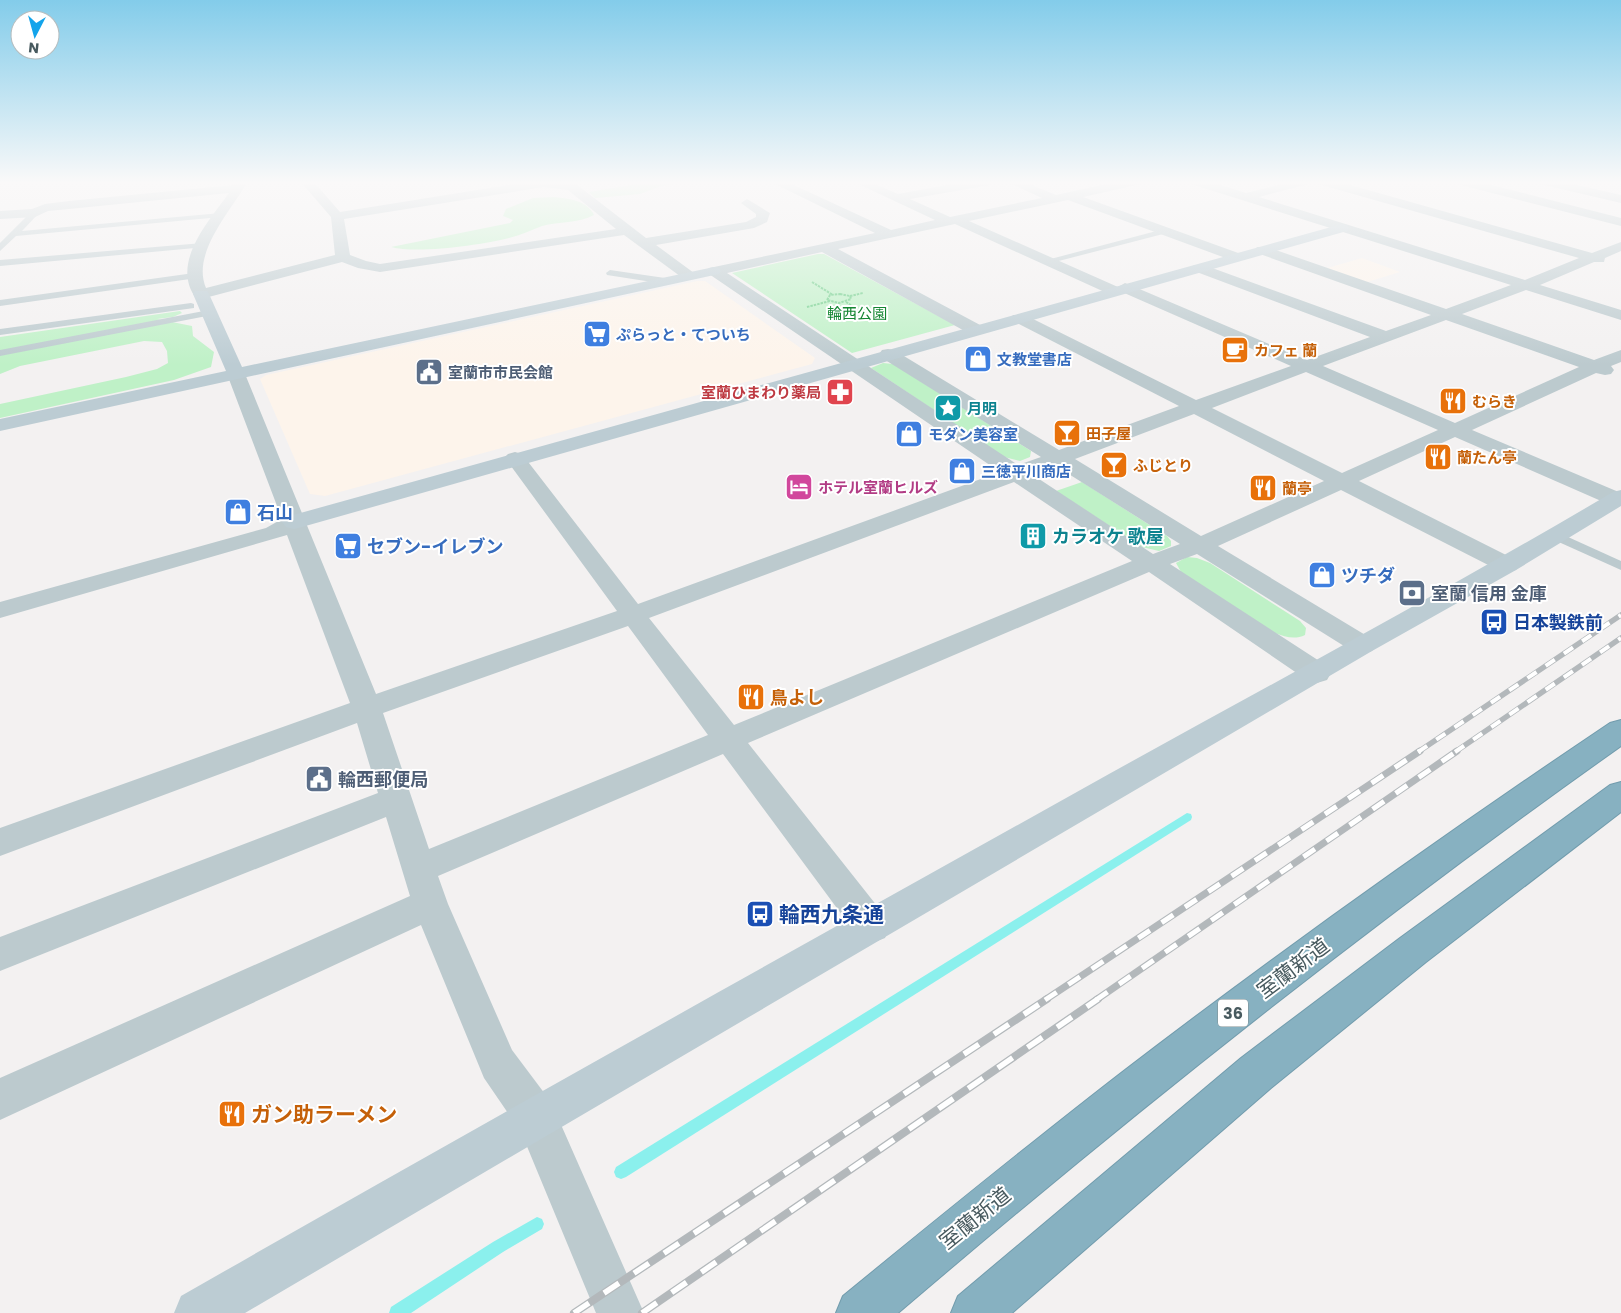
<svg xmlns="http://www.w3.org/2000/svg" width="1621" height="1313" font-family="Poppins,'Noto Sans JP',sans-serif">
<style>
.commercial{fill:#fdf4eb}
.green{fill:#bff1c7}
.lines{fill:none;stroke-linecap:round;stroke-linejoin:round}
.stream{fill:#8bf0ed;fill-rule:evenodd}
.highway-casing{stroke:#729cad;stroke-width:2}
.path{stroke:#75d18e;stroke-width:2;stroke-dasharray:2.5 1;stroke-linecap:butt}
.lane{fill:#bccace;fill-rule:evenodd}
.street{fill:#bccace;fill-rule:evenodd}
.secondary{fill:#bcccd3;fill-rule:evenodd}
.highway{fill:#87b1c1;fill-rule:evenodd}
.rail-far2-casing{stroke:#b3b8bb;stroke-width:5.5}
.rail-far1-casing{stroke:#b3b8bb;stroke-width:7}
.rail-casing{stroke:#b3b8bb;stroke-width:8}
.rail-far2{stroke:#fff;stroke-width:4;stroke-dasharray:11;stroke-linecap:butt}
.rail-far1{stroke:#fff;stroke-width:5;stroke-dasharray:14;stroke-linecap:butt}
.rail{stroke:#fff;stroke-width:5.5;stroke-dasharray:18;stroke-linecap:butt}
.labels{text-anchor:middle;dominant-baseline:central;stroke-width:4;stroke-linejoin:round;paint-order:stroke}
.far-park-label{font-size:15px;fill:#148532;stroke:#fff}
.far-shop-label{font-size:15px;font-weight:bold;fill:#366cbe;stroke:#fff;text-anchor:start}
.far-food-label{font-size:15px;font-weight:bold;fill:#c56008;stroke:#fff;text-anchor:start}
.far-service-label{font-size:15px;font-weight:bold;fill:#4e5e75;stroke:#fff;text-anchor:start}
.far-health-label{font-size:15px;font-weight:bold;fill:#be3a42;stroke:#fff;text-anchor:end}
.far-culture-label{font-size:15px;font-weight:bold;fill:#0d838f;stroke:#fff;text-anchor:start}
.far-hotel-label{font-size:15px;font-weight:bold;fill:#b23c85;stroke:#fff;text-anchor:start}
.shield{fill:#fff;stroke:#7f8c8f;stroke-width:1}
.shield-label{font-size:16px;font-weight:bold;fill:#485a5f}
.shop-label{font-size:18px;font-weight:bold;fill:#366cbe;stroke:#fff;text-anchor:start}
.culture-label{font-size:18px;font-weight:bold;fill:#0d838f;stroke:#fff;text-anchor:start}
.service-label{font-size:18px;font-weight:bold;fill:#4e5e75;stroke:#fff;text-anchor:start}
.transit-label{font-size:18px;font-weight:bold;fill:#164399;stroke:#fff;text-anchor:start}
.food-label{font-size:18px;font-weight:bold;fill:#c56008;stroke:#fff;text-anchor:start}
.near-transit-label{font-size:21px;font-weight:bold;fill:#164399;stroke:#fff;text-anchor:start}
.near-street-label{font-size:21px;fill:#485a5f;stroke:#fff}
.near-food-label{font-size:21px;font-weight:bold;fill:#c56008;stroke:#fff;text-anchor:start}
</style>
<rect width="100%" height="100%" fill="#f3f1f1"/>
<g class="commercial">
<polygon points="1362,258 1400,272 1364,283 1324,269"/>
<polygon points="697,281 705,281 815,358 812,364 325,496 310,494 260,379 266,375"/>
</g>
<g class="green">
<polygon points="636,181 695,181 661,186 640,194 595,198 589,192 631,185"/>
<path d="M554,197C569,199 587,200 594,215C578,224 559,221 542,226C531,230 521,235 509,238C482,245 417,254 391,247L510,223L513,220L503,216L506,209L533,198Z"/>
<polygon points="818,254 824,254 955,325 852,353 732,273"/>
<polygon points="180,311 182,313 173,317 157,319 192,326 193,336 214,352 211,367 174,380 0,418 0,404 126,377 157,369 168,363 167,351 162,342 144,341 20,366 0,374 0,337"/>
<polygon points="883,363 893,364 1028,449 1031,451 1030,457 1020,461 1004,457 871,368"/>
<polygon points="1082,482 1167,536 1171,541 1171,546 1159,551 1142,547 1056,491"/>
<path d="M1187,557L1197,558L1210,563L1300,621L1306,628L1305,635C1295,640 1285,637 1275,633L1181,572L1176,563Z"/>
</g>
<g class="lines">
<g class="stream">
<polygon points="1187,813 1191,814 1192,817 1191,820 626,1177 621,1179 616,1177 614,1172 616,1167"/>
<polygon points="537,1217 542,1219 544,1224 542,1229 503,1252 411,1313 389,1313 391,1307 493,1242"/>
</g>
<g class="highway-casing">
<g id="highway">
<path d="M1621,720V746C1371,923 1131,1114 898,1313H836L843,1296C936,1220 1029,1144 1125,1070C1283,949 1445,834 1610,723Z"/>
<polygon points="1621,782 1621,812 1426,962 1271,1088 1012,1313 951,1313 958,1296 1241,1058 1400,938 1610,785"/>
</g>
</g>
<g class="path">
<polyline points="812,282 833,295"/>
<polygon points="840,294 850,296 851,299 839,303 827,300 830,295"/>
<polyline points="850,296 863,293"/>
<polyline points="846,302 860,311"/>
<polyline points="807,307 830,301"/>
</g>
<g class="lane">
<polygon points="32,211 39,213 22,231 221,213 225,215 221,217 16,236 0,251 0,243"/>
<polygon points="1164,229 1168,231 1167,233 1047,264 1043,261"/>
<polygon points="203,243 207,245 206,247 0,266 0,260"/>
<polygon points="610,270 665,278 669,281 665,284 607,275 606,273"/>
<polygon points="194,273 197,274 197,278 0,306 0,300"/>
<polygon points="191,303 194,304 194,308 0,335 0,329"/>
<polygon points="209,310 214,313 212,315 0,356 0,350"/>
<polygon points="1557,532 1621,561 1621,570 1552,539 1550,536"/>
</g>
<g class="street">
<path d="M236,181H248C231,211 191,253 206,288L335,255L331,217L300,181H313L340,212L533,181H563L576,184L646,238L746,222L756,217V214L741,203L747,199L770,213L767,222L754,228L656,245L694,273L697,276L694,279H684L624,235L380,272L358,268L342,262L201,299L195,297C171,262 209,221 229,193L69,209L48,211L35,217L0,219V211L32,209L45,204L69,201L234,185ZM544,187L568,190L616,229L380,264L366,261L350,255L344,219Z"/>
<path d="M769,181H785L891,230L935,220L852,181H868L898,194L969,181H996L990,185L910,199L950,217L1042,198L1005,181H1022L1056,195L1120,181H1143L1141,184L1083,197L1241,254L1243,257L1241,260H1231L1068,200L969,221L1118,287L1125,283L1130,285L1307,360L1370,337L1194,271L1192,268L1194,265H1204L1386,331L1431,315L1257,253L1255,250L1257,247H1267L1446,309L1511,285L1191,184L1189,181H1208L1246,193L1295,181H1336L1592,253L1621,242V251L1605,258L1604,262H1594L1540,285L1621,310V320L1526,290L1462,314L1594,360L1621,350V362L1611,366L1614,370L1611,374L1605,375L1596,373L1472,430L1621,493V504L1616,506L1608,504L1455,437L1359,481L1516,560L1519,565L1516,570L1507,572L1498,570L1341,490L1218,546L1372,639L1376,645L1372,651L1362,654L1352,651L1197,554L1170,564L1327,666L1331,673L1327,680L1317,683L1307,680L1149,572L748,743L885,916L890,927L885,938L872,943L859,938L723,754L438,876L448,904L512,1050L551,1102L644,1313H596L521,1132L484,1078L421,925L0,1120V1078L410,896L386,817L0,971V937L378,793L357,723L0,856V828L350,703L287,535L0,618V602L266,528L282,519L227,374L230,370L236,369L242,370L245,374L376,694L617,611L508,462L504,458L508,454L515,452L522,454L638,604L1000,472L709,274L707,271L709,268L714,267L875,233ZM1316,182L1318,184L1579,258L1525,280L1259,197ZM955,224L1109,294L1115,296L1122,292L1291,366L1196,400L1025,315H1013L1011,318L1013,321L1179,406L1059,450L894,350L888,349L882,350L879,354L882,358L1041,457L1018,465L727,273L822,252L970,334H982L984,330L982,326L838,249ZM1446,320L1579,367L1455,423L1323,366ZM1306,372L1438,430L1342,473L1212,408ZM1194,414L1324,481L1201,536L1075,459ZM1056,466L1180,544L1153,554L1033,475ZM1014,482L1132,561L734,725L649,618ZM628,626L708,735L429,849L383,713Z"/>
<polygon points="1455,181 1476,181 1621,218 1621,226 1457,184"/>
<polygon points="1538,181 1560,181 1621,195 1621,203 1540,184"/>
</g>
<g class="secondary">
<polygon points="1342,224 1347,225 1349,228 1347,231 302,527 294,529 286,527 282,522 286,517"/>
<polygon points="714,267 719,268 721,271 719,274 0,431 0,419 226,371 193,294 195,291 207,291 209,294 242,367"/>
<path d="M1621,490V506L1516,570L1372,651L245,1313H174L181,1296C489,1120 799,947 1109,774C1277,681 1447,590 1613,492Z"/>
</g>
<use href="#highway" class="highway"/>
<g class="rail-far2-casing">
<g id="rail-far2">
<polyline points="1418,752 1621,615"/>
<polyline points="1455,752 1621,638"/>
</g>
</g>
<g class="rail-far1-casing">
<g id="rail-far1">
<polyline points="1045,1000 1420,751"/>
<polyline points="1096,1000 1457,751"/>
</g>
</g>
<g class="rail-casing">
<g id="rail">
<polyline points="574,1313 1047,999"/>
<polyline points="642,1313 1098,999"/>
</g>
</g>
<use href="#rail-far2" class="rail-far2"/>
<use href="#rail-far1" class="rail-far1"/>
<use href="#rail" class="rail"/>
</g>
<linearGradient id="sky" x2="0" y2="1"><stop stop-color="#83ccea"/><stop offset="0.5" stop-color="#faf9f9"/><stop offset="1" stop-color="#faf9f9" stop-opacity="0"/></linearGradient>
<rect width="1621" height="365" fill="url(#sky)"/>
<defs>
<g id="supermarket-square" transform="scale(1.4375)"><rect x="-9" y="-9" width="18" height="18" rx="4" fill="#3f7fe0" stroke="#fff"/><path d="M-6-5.5h2.5l.6 2H6L4.5 2H-2.5L-4.4-4H-6ZM-1.5 3.2a1.3 1.3 0 1 0 .1 0ZM3 3.2a1.3 1.3 0 1 0 .1 0Z" fill="#fff"/></g>
<g id="cafe-square" transform="scale(1.4375)"><rect x="-9" y="-9" width="18" height="18" rx="4" fill="#e8710a" stroke="#fff"/><path d="M-5.5-4.5H6V0H3Q3 3.5 0 3.5H-2.5Q-5.5 3.5-5.5 0ZM3-3.2v2h1.7v-2ZM-6 4.5H4V6H-6Z" fill="#fff"/></g>
<g id="shop-square" transform="scale(1.4375)"><rect x="-9" y="-9" width="18" height="18" rx="4" fill="#3f7fe0" stroke="#fff"/><path d="M-5-2.5h2.3a2.7 3.5 0 0 1 5.4 0H5L5.5 6h-11ZM-1.5-2.5h3a1.5 2.3 0 0 0-3 0Z" fill="#fff"/></g>
<g id="civic-square" transform="scale(1.4375)"><rect x="-9" y="-9" width="18" height="18" rx="4" fill="#5c6f8a" stroke="#fff"/><path d="M-.6-6.5H3V-4.5H.6V-3L4-1V1h2V6H-6V1h2V-1L-.6-3ZM-1.2 2.5V6h2.4V2.5Z" fill="#fff"/></g>
<g id="pharmacy-square" transform="scale(1.4375)"><rect x="-9" y="-9" width="18" height="18" rx="4" fill="#e0444e" stroke="#fff"/><path d="M-2-6h4v4h4v4h-4v4h-4v-4h-4v-4h4Z" fill="#fff"/></g>
<g id="restaurant-square" transform="scale(1.4375)"><rect x="-9" y="-9" width="18" height="18" rx="4" fill="#e8710a" stroke="#fff"/><path d="M-5-6h1v4h1v-4h1v4h1v-4h1v5L-1.5 .5V6h-2V.5L-5-1ZM5-6V6H3V1.5H1.5Q1.5-4 5-6Z" fill="#fff"/></g>
<g id="sight-square" transform="scale(1.4375)"><rect x="-9" y="-9" width="18" height="18" rx="4" fill="#0f9aa8" stroke="#fff"/><path d="M0-6L1.8-2.2L6-1.7L2.9 1.2L3.7 5.4L0 3.3L-3.7 5.4L-2.9 1.2L-6-1.7L-1.8-2.2Z" fill="#fff"/></g>
<g id="bar-square" transform="scale(1.4375)"><rect x="-9" y="-9" width="18" height="18" rx="4" fill="#e8710a" stroke="#fff"/><path d="M-6-5H6L.8 .8V4.5H3.5V6h-7V4.5H-.8V.8Z" fill="#fff"/></g>
<g id="hotel-square" transform="scale(1.4375)"><rect x="-9" y="-9" width="18" height="18" rx="4" fill="#d1479c" stroke="#fff"/><path d="M-6-4.5h1.5V1H6V5H4.5V3h-9V5H-6ZM-4 0a1.8 1.8 0 1 1 3.6 0ZM.5 0V-2.5h3Q6-2.5 6 0Z" fill="#fff"/></g>
<g id="building-square" transform="scale(1.4375)"><rect x="-9" y="-9" width="18" height="18" rx="4" fill="#0f9aa8" stroke="#fff"/><path d="M-4-6H4V6H1V3H-1V6H-4ZM-2.5-4.3h1.7v1.8h-1.7ZM.8-4.3h1.7v1.8H.8ZM-2.5-1h1.7V.8h-1.7ZM.8-1h1.7V.8H.8Z" fill="#fff"/></g>
<g id="bank-square" transform="scale(1.4375)"><rect x="-9" y="-9" width="18" height="18" rx="4" fill="#5c6f8a" stroke="#fff"/><path d="M-6-4H6V4H-6ZM0-2.3a2.3 2.3 0 1 0 0 4.6a2.3 2.3 0 1 0 0-4.6Z" fill="#fff"/></g>
<g id="bus-square" transform="scale(1.4375)"><rect x="-9" y="-9" width="18" height="18" rx="4" fill="#1a4fb4" stroke="#fff"/><path d="M-5-6H5V4H4V6H2V4H-2V6H-4V4H-5ZM-3.5-4V0h7V-4ZM-3.5 1.2v1.5H-2V1.2ZM2 1.2v1.5H3.5V1.2Z" fill="#fff"/></g>
</defs>
<g fill-rule="evenodd">
<use href="#supermarket-square" x="597" y="334"/>
<use href="#cafe-square" x="1235" y="350"/>
<use href="#shop-square" x="978" y="359"/>
<use href="#civic-square" x="429" y="372"/>
<use href="#pharmacy-square" x="840" y="392"/>
<use href="#restaurant-square" x="1453" y="401"/>
<use href="#sight-square" x="948" y="408"/>
<use href="#bar-square" x="1067" y="433"/>
<use href="#shop-square" x="909" y="434"/>
<use href="#restaurant-square" x="1438" y="457"/>
<use href="#bar-square" x="1114" y="465"/>
<use href="#shop-square" x="962" y="471"/>
<use href="#hotel-square" x="799" y="487"/>
<use href="#restaurant-square" x="1263" y="488"/>
<use href="#shop-square" x="238" y="512"/>
<use href="#building-square" x="1033" y="536"/>
<use href="#supermarket-square" x="348" y="546"/>
<use href="#shop-square" x="1322" y="575"/>
<use href="#bank-square" x="1412" y="593"/>
<use href="#bus-square" x="1494" y="622"/>
<use href="#restaurant-square" x="751" y="697"/>
<use href="#civic-square" x="319" y="779"/>
<use href="#bus-square" x="760" y="914"/>
<use href="#restaurant-square" x="232" y="1114"/>
</g>
<g class="labels">
<g class="far-park-label">
<text x="857" y="313">輪西公園</text>
</g>
<g class="far-shop-label">
<text x="616" y="334">ぷらっと・てついち</text>
<text x="997" y="359">文教堂書店</text>
<text x="928" y="434">モダン美容室</text>
<text x="981" y="471">三徳平川商店</text>
</g>
<g class="far-food-label">
<text x="1254" y="350">カフェ 蘭</text>
<text x="1472" y="401">むらき</text>
<text x="1086" y="433">田子屋</text>
<text x="1457" y="457">蘭たん亭</text>
<text x="1133" y="465">ふじとり</text>
<text x="1282" y="488">蘭亭</text>
</g>
<g class="far-service-label">
<text x="448" y="372">室蘭市市民会館</text>
</g>
<g class="far-health-label">
<text x="821" y="392">室蘭ひまわり薬局</text>
</g>
<g class="far-culture-label">
<text x="967" y="408">月明</text>
</g>
<g class="far-hotel-label">
<text x="818" y="487">ホテル室蘭ヒルズ</text>
</g>
<rect class="shield" x="1218" y="999.5" width="30" height="27" rx="4"/>
<g class="shield-label">
<text x="1233" y="1013">36</text>
</g>
<g class="shop-label">
<text x="257" y="512">石山</text>
<text x="367" y="546">セブン-イレブン</text>
<text x="1341" y="575">ツチダ</text>
</g>
<g class="culture-label">
<text x="1052" y="536">カラオケ 歌屋</text>
</g>
<g class="service-label">
<text x="1431" y="593">室蘭 信用 金庫</text>
<text x="338" y="779">輪西郵便局</text>
</g>
<g class="transit-label">
<text x="1513" y="622">日本製鉄前</text>
</g>
<g class="food-label">
<text x="770" y="697">鳥よし</text>
</g>
<g class="near-transit-label">
<text x="779" y="914">輪西九条通</text>
</g>
<g class="near-street-label">
<text transform="translate(1293 968) rotate(-37)">室蘭新道</text>
<text transform="translate(975 1218) rotate(-39)">室蘭新道</text>
</g>
<g class="near-food-label">
<text x="251" y="1114">ガン助ラーメン</text>
</g>
</g>
<g transform="translate(35 35) rotate(186)"><circle r="24" fill="#ffffff" stroke="#b6bdbf"/>
<path d="M0-4L9 19L0 12L-9 19Z" fill="#13a4eb"/>
<text y="-8" font-size="14" font-weight="bold" text-anchor="middle" fill="#485a5f">N</text>
</g>
</svg>
